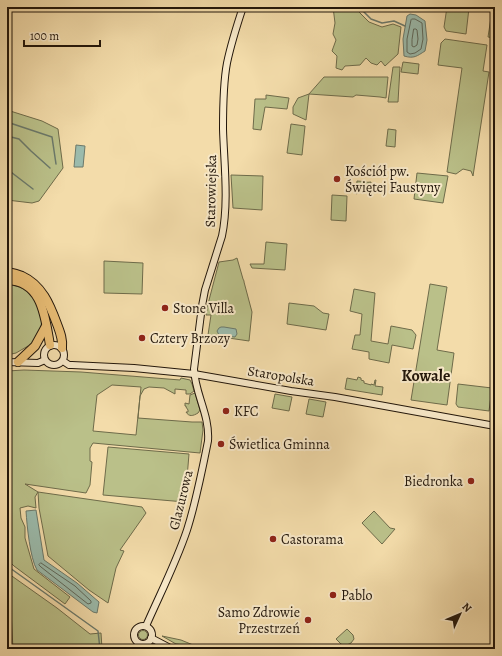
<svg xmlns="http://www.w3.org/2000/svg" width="502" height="656" font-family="Alegreya,serif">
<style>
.green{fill:#bac089;stroke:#6e6b4a;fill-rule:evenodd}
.water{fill:#9bbbac;stroke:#6b796b}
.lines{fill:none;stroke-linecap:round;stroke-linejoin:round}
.shore{stroke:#5e685b;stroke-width:1}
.stream{stroke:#6b796b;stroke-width:1.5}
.secondary-casing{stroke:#22160a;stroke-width:8}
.highway-casing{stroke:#22160a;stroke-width:10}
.secondary{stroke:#f7e8c8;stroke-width:6}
.highway{stroke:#eabe75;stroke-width:8}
.poi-dot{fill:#8f2418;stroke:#f7e8c8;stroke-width:1.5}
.labels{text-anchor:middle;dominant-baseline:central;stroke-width:4;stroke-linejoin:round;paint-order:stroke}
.poi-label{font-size:14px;fill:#22160a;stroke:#f7e8c8;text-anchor:start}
.street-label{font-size:14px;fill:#22160a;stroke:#f7e8c8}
.quarter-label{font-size:16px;font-weight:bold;fill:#22160a;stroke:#f7e8c8}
</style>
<rect width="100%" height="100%" fill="#f3dcaa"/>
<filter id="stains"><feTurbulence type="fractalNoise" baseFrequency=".005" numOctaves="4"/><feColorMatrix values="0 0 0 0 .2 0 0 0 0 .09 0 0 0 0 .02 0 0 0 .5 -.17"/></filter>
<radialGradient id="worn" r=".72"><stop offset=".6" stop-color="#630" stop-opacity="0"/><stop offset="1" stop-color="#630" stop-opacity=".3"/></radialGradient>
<g class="green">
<polygon points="333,7 357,7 358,11 369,22 382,27 393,24 401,27 398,54 385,66 381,61 377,65 371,63 366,58 360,65 345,66 342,70 336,68 337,56 332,51 336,40 333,34 335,23"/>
<polygon points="447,7 469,8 466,34 446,31 444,27"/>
<polygon points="494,7 495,7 495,38 488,37 492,11 493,11"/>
<polygon points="445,39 487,45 483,71 489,72 473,176 471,171 463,169 456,174 447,172 462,68 438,65 441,43"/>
<polygon points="403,62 419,64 418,74 401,72"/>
<polygon points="393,67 400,67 398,102 388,102"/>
<polygon points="324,77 388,77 386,98 380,97 356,95 353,97 309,94 306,120 293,114 293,107 298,98 309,94"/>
<polygon points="266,95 289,98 287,109 265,107 261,130 253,129 255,99 266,99"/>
<polygon points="7,110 42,121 58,129 63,168 39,201 32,203 7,200"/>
<polygon points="291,124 305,126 302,155 287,153"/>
<polygon points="388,129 396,130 395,147 386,146"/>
<polygon points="417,173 448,176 443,203 414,199"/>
<polygon points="231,175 263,176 262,210 233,208"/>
<path d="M357,181C362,181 367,183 371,182L370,190L364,189L356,194Z"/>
<polygon points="332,195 347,196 346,221 331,220"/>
<polygon points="266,242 287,244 285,270 252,268 250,264 264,264"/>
<polygon points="237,258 243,279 244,281 244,282 252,312 249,341 208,335 211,315 206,315 208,304 219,262 233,260"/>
<polygon points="104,261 143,263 142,294 104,293"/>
<polygon points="7,284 20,287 27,291 37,302 42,318 41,327 38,334 29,348 28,346 16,353 7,355"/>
<polygon points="430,284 447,287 437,350 454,353 447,405 411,400"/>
<polygon points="354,289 375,293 371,341 388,344 391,326 412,330 416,335 413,349 392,345 389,363 369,359 369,352 352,349 355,335 360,335 362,314 350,311"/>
<polygon points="289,303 314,306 323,313 329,314 326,330 287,324"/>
<path d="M24,370L81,372L180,380L181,378L190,380L192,384L194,391L190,394H186V390L175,389V394L164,388L149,387L144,389L140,396L138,418L192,422H202L203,430L200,453L93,443L90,448V461L92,462L90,485L86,493L25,484L38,492L142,507L146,513L120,550L124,551L116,568L108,603L89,590L48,556L39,508L38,492L35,497L36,508L28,506L20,508L21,518L25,527V538L34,569L70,597L65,604L14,566L9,561L8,535L7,526V371ZM112,385L141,387L136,435L93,431L97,395Z"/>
<polygon points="358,377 361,378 361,380 364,381 364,383 371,385 371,384 374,385 375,380 376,380 375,386 383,387 382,395 345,389 347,378 357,380"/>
<polygon points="458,384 492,388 489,411 458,407 456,404"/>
<path d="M195,393L200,410L198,413C193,416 189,417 186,412H188V410L186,407V406H185V403L189,404L190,395Z"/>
<polygon points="275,394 292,397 289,411 272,408"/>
<polygon points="309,399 326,402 323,417 306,414"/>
<polygon points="108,447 189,454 185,502 103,495"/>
<polygon points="374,511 390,528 395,529 382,544 362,523"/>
<polygon points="9,574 57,608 90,634 101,633 102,649 13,649"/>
<polygon points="347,629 353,635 354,639 351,643 345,646 341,644 336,639"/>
<circle cx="143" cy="635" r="4.5"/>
<polygon points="162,636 181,640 198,647 217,647 224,649 189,649 184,645 176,644"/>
</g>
<g class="water">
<path d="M410,14L416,15L425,21L427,40L425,51C417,56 414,59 404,56L403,39L407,16Z"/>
<polygon points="76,145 85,146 83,167 74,167"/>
<polygon points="221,327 224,327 236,329 237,334 235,337 219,335 217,331 219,328"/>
<path d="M36,510L44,560L77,583L99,602L97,613L93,612L37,570C30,558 27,526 26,511Z"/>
</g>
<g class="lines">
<g class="shore">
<polygon points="412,19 415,19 422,23 423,39 421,49 415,53 410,54 407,52 407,39 411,20"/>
<polygon points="414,29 416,29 417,30 418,39 417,45 414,47 412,46 412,40"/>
<polygon points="41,563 75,586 91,601 91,603 88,604 41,567 39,565"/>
</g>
<g class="stream">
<polyline points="360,7 361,9 371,19 382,23 394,21 405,26"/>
<polyline points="7,122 52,137 56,164"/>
<polyline points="7,128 8,122"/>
<polyline points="7,136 19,139 31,151 50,168"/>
<polyline points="7,169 33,189"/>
<polyline points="7,569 10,568 98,631 100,649"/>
</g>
<g class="secondary-casing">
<g id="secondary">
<circle cx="54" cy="355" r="10"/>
<polyline points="63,361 69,365 72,365 134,368 194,374 291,391 335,397 495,426"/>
<polyline points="7,362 38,363 45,360"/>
<circle cx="143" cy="635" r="9"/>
<path d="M146,626C160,594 176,563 187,530C196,502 202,471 208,441C210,415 195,394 194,369L202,306L205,290L222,236C229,202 224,163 223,129C223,107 223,84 227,63C231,44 237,25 243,7"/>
<polyline points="151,638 172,649"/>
</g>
</g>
<g class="highway-casing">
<g id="highway">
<path d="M7,272C12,273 17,274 22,276C42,285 50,305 57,324C60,332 63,339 62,348"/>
<path d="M7,280C43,281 45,318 50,345"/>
<polyline points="18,362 35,346 46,326"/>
</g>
</g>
<use href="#secondary" class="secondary"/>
<use href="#highway" class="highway"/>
</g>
<g class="poi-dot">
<circle cx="337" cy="179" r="4"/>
<circle cx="165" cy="308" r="4"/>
<circle cx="142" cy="338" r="4"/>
<circle cx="226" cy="411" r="4"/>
<circle cx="221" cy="444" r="4"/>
<circle cx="471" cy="481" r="4"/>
<circle cx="273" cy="539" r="4"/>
<circle cx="333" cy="595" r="4"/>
<circle cx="308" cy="620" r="4"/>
</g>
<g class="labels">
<g class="poi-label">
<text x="345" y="171">Kościół pw.<tspan x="345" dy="16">Świętej Faustyny</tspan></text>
<text x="173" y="308">Stone Villa</text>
<text x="150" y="338">Cztery Brzozy</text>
<text x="234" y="411">KFC</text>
<text x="229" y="444">Świetlica Gminna</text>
<text x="463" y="481" text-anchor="end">Biedronka</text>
<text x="281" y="539">Castorama</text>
<text x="341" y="595">Pablo</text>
<text x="300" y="612" text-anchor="end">Samo Zdrowie<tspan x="300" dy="16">Przestrzeń</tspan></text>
</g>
<g class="street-label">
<text transform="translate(211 191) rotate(-89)">Starowiejska</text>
<text transform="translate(281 376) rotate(9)">Staropolska</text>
<text transform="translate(181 500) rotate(-76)">Glazurowa</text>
</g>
<g class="quarter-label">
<text x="426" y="376">Kowale</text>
</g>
</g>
<rect width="502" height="656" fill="none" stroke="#f3dcaa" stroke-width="24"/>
<rect x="8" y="8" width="486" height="640" fill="none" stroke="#22160a" stroke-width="2"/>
<rect x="12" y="12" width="478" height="632" fill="none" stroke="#22160a"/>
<g transform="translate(460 614) rotate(46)" stroke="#f7e8c8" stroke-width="3" paint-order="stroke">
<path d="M0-3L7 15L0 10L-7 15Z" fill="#22160a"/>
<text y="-6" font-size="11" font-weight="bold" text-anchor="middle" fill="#22160a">N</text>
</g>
<path d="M24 40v6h76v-6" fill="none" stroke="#22160a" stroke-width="2"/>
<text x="30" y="40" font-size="12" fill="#22160a" stroke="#f7e8c8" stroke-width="3" paint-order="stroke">100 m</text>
<rect width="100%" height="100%" filter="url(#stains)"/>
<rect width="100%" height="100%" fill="url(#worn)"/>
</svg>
